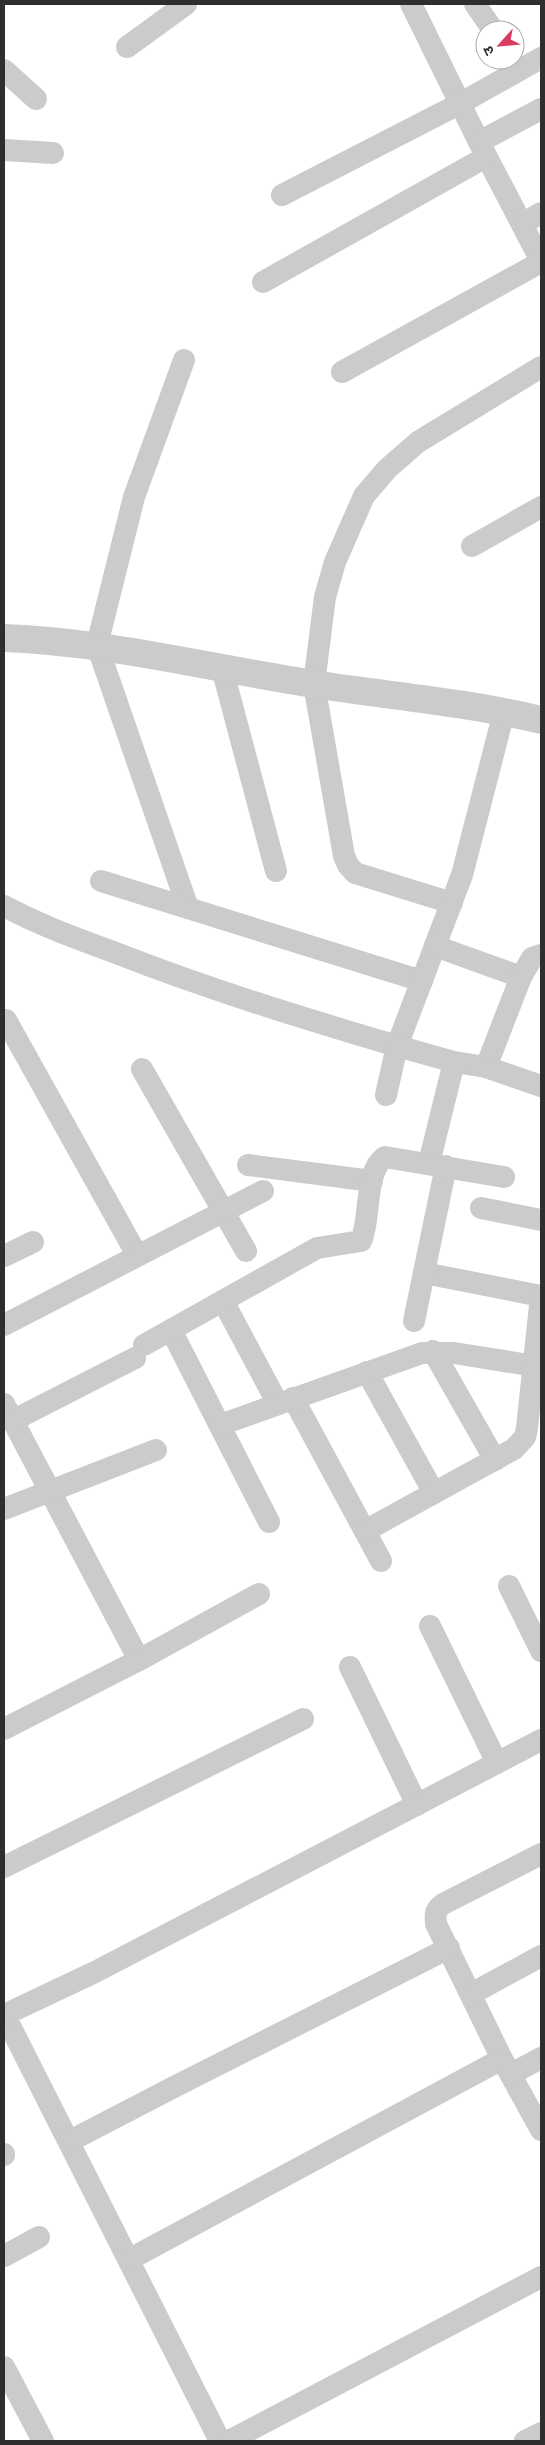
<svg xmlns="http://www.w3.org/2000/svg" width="545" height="2445" viewBox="0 0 545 2445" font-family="Montserrat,'Noto Sans Devanagari',sans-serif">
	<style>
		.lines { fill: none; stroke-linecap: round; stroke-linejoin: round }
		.minor { stroke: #cbcbcb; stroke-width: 22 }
		.tertiary { stroke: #cbcbcb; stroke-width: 28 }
	</style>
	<rect width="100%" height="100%" fill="#fff"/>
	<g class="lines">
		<g class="minor">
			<path d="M 411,4 L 479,142 L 541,261"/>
			<path d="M 475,4 L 493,30"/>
			<path d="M 127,47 L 186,4"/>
			<path d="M 4,70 L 36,99"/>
			<path d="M 479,142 L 541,109"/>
			<path d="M 4,150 L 53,153"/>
			<path d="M 282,195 L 461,103 L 541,58"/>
			<path d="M 522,224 L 541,213"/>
			<path d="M 263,282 L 486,157"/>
			<path d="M 184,360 L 134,497 L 97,645 L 188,908"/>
			<path d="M 342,372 L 541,262"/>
			<path d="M 472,546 L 541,507"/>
			<path d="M 222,668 L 276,871"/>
			<path d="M 101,881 L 422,981"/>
			<path d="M 452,903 L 355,873 L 348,865 L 344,856 L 314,684 L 325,597 L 335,562 L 364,496 L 387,469 L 418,442 L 541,367"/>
			<path d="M 4,906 C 39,925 78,939 116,953 C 208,989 302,1018 397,1046 L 462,875 L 504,712"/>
			<path d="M 435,946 L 521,977"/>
			<path d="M 6,1020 L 137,1255"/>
			<path d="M 486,1067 L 521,977 L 532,958 L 541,955"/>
			<path d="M 142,1069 L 246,1251"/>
			<path d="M 386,1095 L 397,1046 L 454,1062 L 486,1067 L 541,1086"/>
			<path d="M 429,1163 L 454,1062"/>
			<path d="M 248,1165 L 372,1181"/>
			<path d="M 481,1208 L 541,1220"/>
			<path d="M 4,1256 L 33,1242"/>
			<path d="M 424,1273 L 541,1296"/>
			<path d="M 223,1301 L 278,1404"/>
			<path d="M 414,1321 L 446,1166"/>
			<path d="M 4,1325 L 263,1191"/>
			<path d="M 171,1330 L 269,1522"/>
			<path d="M 144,1345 L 317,1248 L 361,1241 C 371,1219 364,1171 385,1157 L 504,1177"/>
			<path d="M 433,1351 L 495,1460"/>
			<path d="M 367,1372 L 434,1493"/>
			<path d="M 293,1398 L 381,1561"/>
			<path d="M 4,1404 L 139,1660"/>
			<path d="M 12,1421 L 135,1358"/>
			<path d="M 220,1425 L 422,1353 L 454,1353 L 535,1366"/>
			<path d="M 4,1509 L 156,1450"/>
			<path d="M 365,1531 L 514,1449 L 525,1437 L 527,1428 L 541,1296"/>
			<path d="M 509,1586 L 541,1651"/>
			<path d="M 430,1626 L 497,1763"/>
			<path d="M 350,1667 L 417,1805"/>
			<path d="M 4,1729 L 139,1660 L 259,1594"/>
			<path d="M 541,1854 L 443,1904 C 435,1910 435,1914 436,1924 L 502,2059 L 541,2130"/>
			<path d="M 4,1867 L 303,1719"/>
			<path d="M 471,1994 L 541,1956"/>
			<path d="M 4,2014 L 220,2441"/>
			<path d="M 4,2015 L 95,1972 L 541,1740"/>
			<path d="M 511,2074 L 541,2058"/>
			<path d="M 70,2141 L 172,2088 L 449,1948"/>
			<path d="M 4,2155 L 4,2154"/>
			<path d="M 4,2256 L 39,2237"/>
			<path d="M 130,2259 L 502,2059"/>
			<path d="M 4,2367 L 43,2441"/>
			<path d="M 229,2441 L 541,2277"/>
			<path d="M 525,2441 L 541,2433"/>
		</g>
		<path class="tertiary" d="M 4,638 C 109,642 210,668 314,684 C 389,696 467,702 541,720"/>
	</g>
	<rect width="545" height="2445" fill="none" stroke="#2e2e2e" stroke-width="10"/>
	<g transform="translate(500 45) rotate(243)"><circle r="24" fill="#ffffff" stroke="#ababab"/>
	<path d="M0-4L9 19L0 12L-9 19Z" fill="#d83d60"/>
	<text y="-8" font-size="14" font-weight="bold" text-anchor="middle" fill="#2e2e2e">उ</text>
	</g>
</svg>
